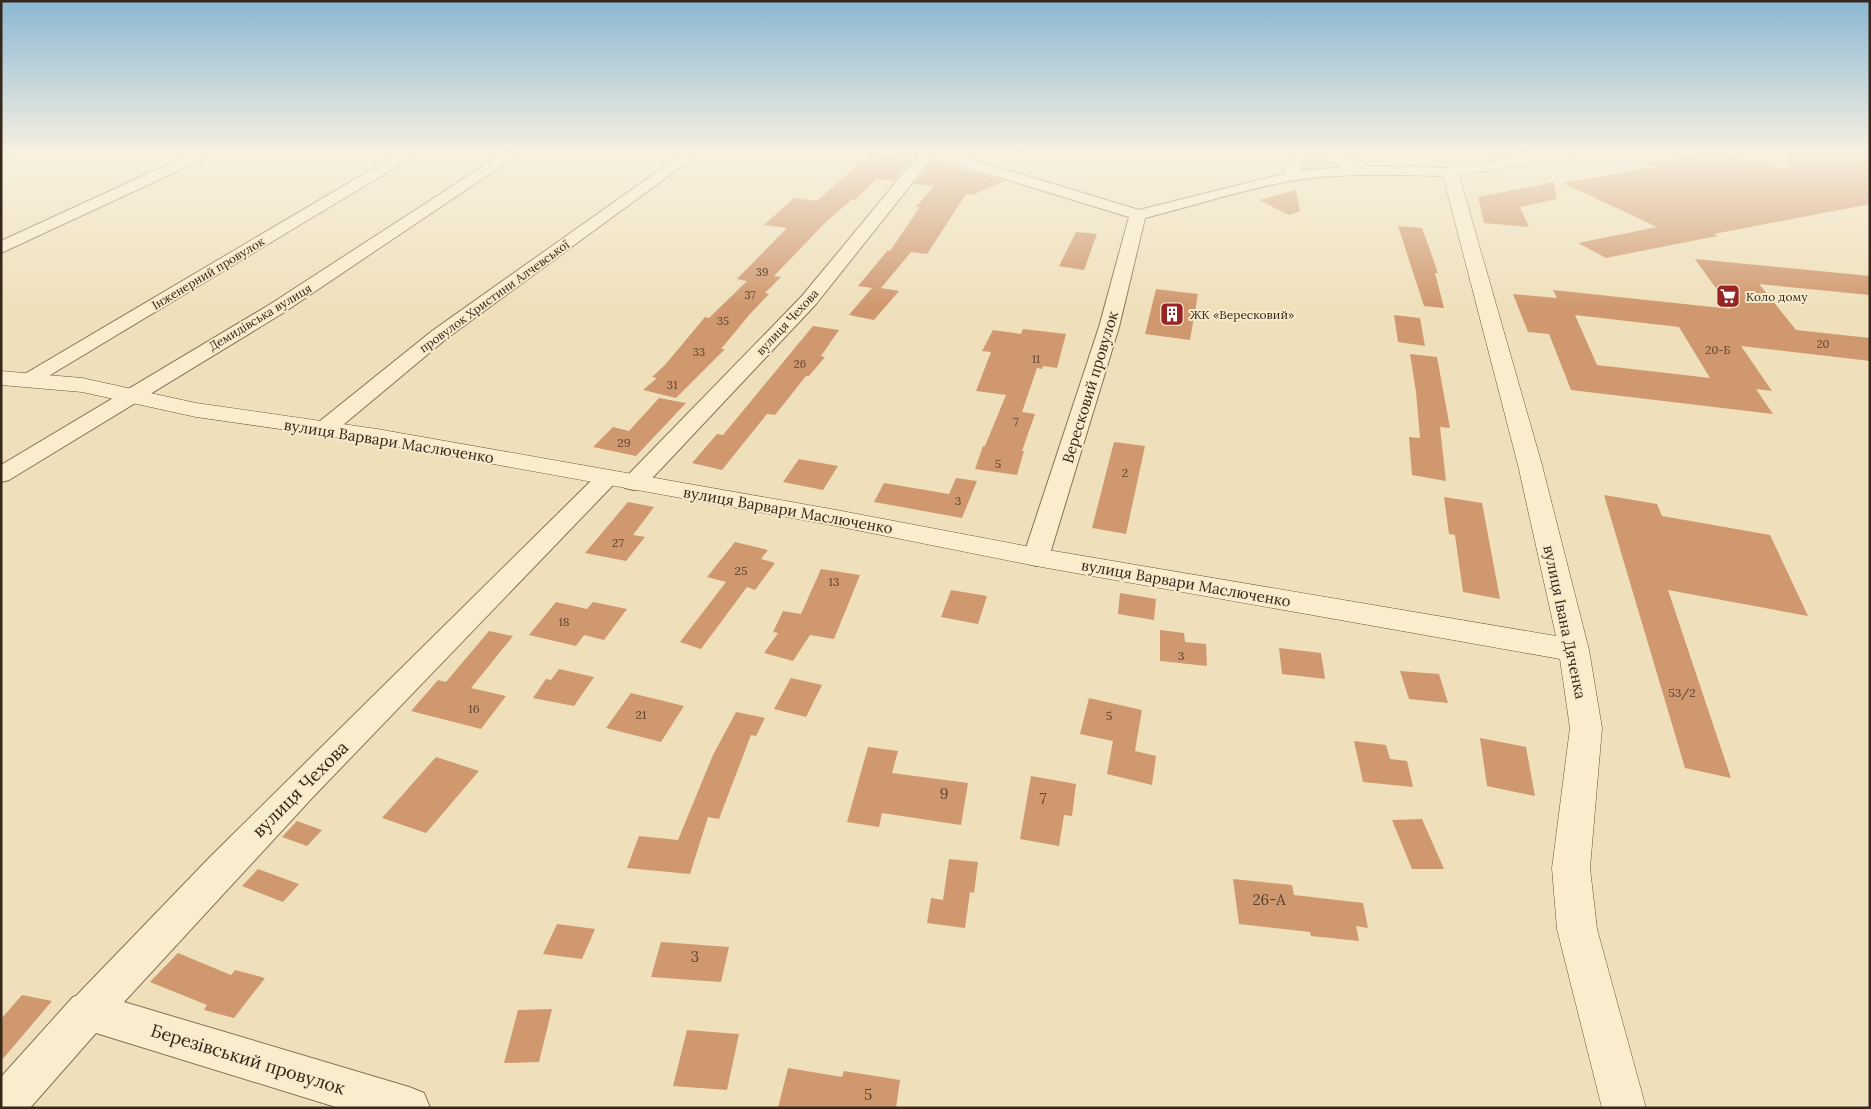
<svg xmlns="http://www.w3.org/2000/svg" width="1871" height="1109" viewBox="0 0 1871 1109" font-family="Lora,serif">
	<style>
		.green { fill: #c4cd8f }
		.building { fill: #cf986f; fill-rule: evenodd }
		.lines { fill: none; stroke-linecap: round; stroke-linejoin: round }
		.street-casing { stroke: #867055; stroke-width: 2 }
		.secondary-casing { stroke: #685138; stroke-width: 1 }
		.street { fill: #faedce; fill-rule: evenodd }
		.secondary { fill: #faedce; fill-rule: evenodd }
		.labels { text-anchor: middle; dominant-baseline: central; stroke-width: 4; stroke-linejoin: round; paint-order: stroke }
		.far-number-label { font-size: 11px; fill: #5c432f }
		.far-street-label { font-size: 12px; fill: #35271a; stroke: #f6eacb }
		.far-poi-label { font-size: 12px; fill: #35271a; stroke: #f6eacb; text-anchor: start }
		.number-label { font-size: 12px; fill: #5c432f }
		.street-label { font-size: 15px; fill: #35271a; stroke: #f6eacb }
		.near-number-label { font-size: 15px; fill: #5c432f }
		.near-street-label { font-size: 18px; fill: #35271a; stroke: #f6eacb }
	</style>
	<rect width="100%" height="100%" fill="#efe0bb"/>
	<path class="green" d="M 1304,152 L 1311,152 L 1351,168 L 1302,170 L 1298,166 Z"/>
	<g class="building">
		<path d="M 1713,152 L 1720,152 L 1746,162 L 1758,160 L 1787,171 L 1788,152 L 1870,152 L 1870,204 L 1714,234 L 1717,236 L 1606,258 L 1578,243 L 1657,227 L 1563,183 L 1655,167 L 1645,163 Z"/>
		<path d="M 874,153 L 912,160 L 894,181 L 876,179 L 855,200 L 852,199 L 824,224 L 774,276 L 781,277 L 765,293 L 769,294 L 750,314 L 721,349 L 725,349 L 676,398 L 643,390 L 657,378 L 652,377 L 665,365 L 705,317 L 709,318 L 747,281 L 737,279 L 787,228 L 764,225 L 794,198 L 817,201 L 863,160 L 866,160 Z"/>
		<path d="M 931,162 L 947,164 L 946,165 L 956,166 L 955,168 L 966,170 L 965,171 L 979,173 L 1004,181 L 973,195 L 966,194 L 927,254 L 911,252 L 881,288 L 899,291 L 874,320 L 849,315 L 872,288 L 858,286 L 888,250 L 890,251 L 920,207 L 916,207 L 934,186 L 914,184 Z"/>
		<path d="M 1554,182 L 1557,199 L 1520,207 L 1529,227 L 1484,223 L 1478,197 Z"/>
		<path d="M 1296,190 L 1300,211 L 1289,215 L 1259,200 Z"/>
		<path d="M 1398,226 L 1422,228 L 1438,273 L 1435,273 L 1444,308 L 1424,306 Z"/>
		<path d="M 1076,232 L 1097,234 L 1084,270 L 1059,266 Z"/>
		<path d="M 1695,259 L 1870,276 L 1870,295 L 1759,284 L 1796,330 L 1870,338 L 1870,361 L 1741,346 L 1772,391 L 1756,389 L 1773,414 L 1571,390 L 1549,334 L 1528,332 L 1513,294 L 1557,298 L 1553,290 L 1731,309 ZM 1575,315 L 1679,327 L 1710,378 L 1597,365 Z"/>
		<path d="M 1156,289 L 1198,294 L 1190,340 L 1145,334 Z"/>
		<path d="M 1394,315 L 1420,318 L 1425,346 L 1398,342 Z"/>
		<path d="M 813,326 L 839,330 L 821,356 L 825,357 L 809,376 L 806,376 L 775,415 L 767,414 L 722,470 L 692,463 L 717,434 L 723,435 Z"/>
		<path d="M 1023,329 L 1066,334 L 1057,368 L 1043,366 L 1042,369 L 1037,368 L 1022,412 L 1035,414 L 1022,451 L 1024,451 L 1017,475 L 975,469 L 983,446 L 985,446 L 1006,395 L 976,391 L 991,352 L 982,351 L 993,330 L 1021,334 Z"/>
		<path d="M 1410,354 L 1437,357 L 1450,428 L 1440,427 L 1446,481 L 1412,475 L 1409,437 L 1420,438 L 1416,392 Z"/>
		<path d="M 659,398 L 686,403 L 636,456 L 593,447 L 613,427 L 629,431 Z"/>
		<path d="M 1114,442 L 1145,446 L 1126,534 L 1092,528 Z"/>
		<path d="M 799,459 L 838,466 L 823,490 L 783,482 Z"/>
		<path d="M 956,478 L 977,481 L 962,518 L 874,502 L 884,483 L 949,494 Z"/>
		<path d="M 1604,495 L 1657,504 L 1662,516 L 1770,535 L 1808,616 L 1668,590 L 1731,778 L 1685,768 Z"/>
		<path d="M 1444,497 L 1482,503 L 1500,599 L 1463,592 L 1455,535 L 1449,534 Z"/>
		<path d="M 628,502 L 654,507 L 633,535 L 645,537 L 626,561 L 585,553 Z"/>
		<path d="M 735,542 L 768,550 L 761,559 L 775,563 L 755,590 L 747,587 L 701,649 L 680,642 L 726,582 L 707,577 Z"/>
		<path d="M 821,569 L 860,575 L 834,639 L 810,635 L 793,661 L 764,653 L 778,633 L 773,632 L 783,611 L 801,614 Z"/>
		<path d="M 951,590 L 987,596 L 978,624 L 941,617 Z"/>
		<path d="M 1120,593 L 1156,599 L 1154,620 L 1118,614 Z"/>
		<path d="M 556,602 L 587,609 L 593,602 L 627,609 L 604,640 L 584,635 L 576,646 L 529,635 Z"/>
		<path d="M 1160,630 L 1184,633 L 1185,642 L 1206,644 L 1207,666 L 1160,661 Z"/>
		<path d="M 489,631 L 513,636 L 471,688 L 506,696 L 481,729 L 411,711 L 438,680 L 446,682 Z"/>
		<path d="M 1279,648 L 1321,653 L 1325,679 L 1282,674 Z"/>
		<path d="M 559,669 L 594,677 L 574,706 L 533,698 L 546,679 L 551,680 Z"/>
		<path d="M 1400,671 L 1439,674 L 1448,703 L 1409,699 Z"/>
		<path d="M 791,678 L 822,685 L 806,717 L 774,709 Z"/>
		<path d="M 631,693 L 684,706 L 661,742 L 606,728 Z"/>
		<path d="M 1089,698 L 1142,710 L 1135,751 L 1156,756 L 1152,785 L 1107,774 L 1113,741 L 1080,734 Z"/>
		<path d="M 736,712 L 765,718 L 756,736 L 751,735 L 719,819 L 708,817 L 690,874 L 627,868 L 639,836 L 678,840 L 713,755 Z"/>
		<path d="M 1480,738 L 1526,747 L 1535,796 L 1487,786 Z"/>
		<path d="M 1354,741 L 1386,745 L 1390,759 L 1407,761 L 1413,787 L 1363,782 Z"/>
		<path d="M 868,747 L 898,751 L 892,773 L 968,783 L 961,825 L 882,813 L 879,827 L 847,822 Z"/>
		<path d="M 436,757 L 479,771 L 426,833 L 382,818 Z"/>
		<path d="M 1031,776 L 1076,784 L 1072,816 L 1064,815 L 1059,846 L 1020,839 Z"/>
		<path d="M 1422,819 L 1444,869 L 1412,869 L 1392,820 Z"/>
		<path d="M 297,821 L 322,830 L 307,846 L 282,837 Z"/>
		<path d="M 949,859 L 978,862 L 974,893 L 970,892 L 965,928 L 927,923 L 931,898 L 943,900 Z"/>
		<path d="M 258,869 L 299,884 L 283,902 L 242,886 Z"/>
		<path d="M 1233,879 L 1292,885 L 1294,895 L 1363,903 L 1368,928 L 1356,926 L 1359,941 L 1311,936 L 1310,932 L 1239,924 Z"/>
		<path d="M 557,924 L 595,929 L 582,959 L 543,954 Z"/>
		<path d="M 661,942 L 729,947 L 721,982 L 651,977 Z"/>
		<path d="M 178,953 L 231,975 L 235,970 L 265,978 L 234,1018 L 204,1010 L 207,1005 L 150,982 Z"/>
		<path d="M 22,995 L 52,1001 L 1,1061 L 1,1019 Z"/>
		<path d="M 552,1009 L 539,1062 L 504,1063 L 518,1010 Z"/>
		<path d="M 687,1030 L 739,1034 L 727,1090 L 673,1086 Z"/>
		<path d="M 788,1068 L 842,1077 L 844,1071 L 900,1080 L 896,1108 L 778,1108 Z"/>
	</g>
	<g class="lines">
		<g class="street-casing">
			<g id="street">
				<path d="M 1,152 L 21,152 L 19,155 L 1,161 Z"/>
				<path d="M 195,152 L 214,152 L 212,155 L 1,253 L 1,241 Z"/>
				<path d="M 401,152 L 418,152 L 416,155 L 37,383 L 30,385 L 23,383 L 19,379 L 23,375 Z"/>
				<path d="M 505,152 L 522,152 L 283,313 L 9,480 L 1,482 L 1,465 L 269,305 Z"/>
				<path d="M 685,152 L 701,152 L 446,339 L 331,435 L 323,437 L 315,435 L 312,430 L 315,425 L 432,331 Z"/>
				<path d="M 921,152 L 947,152 L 1139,210 L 1283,174 L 1294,152 L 1308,152 L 1299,171 L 1343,167 L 1314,155 L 1312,152 L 1332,152 L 1371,166 L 1450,168 L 1455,169 L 1457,172 L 1455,175 L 1450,176 C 1397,175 1343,172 1290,181 C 1241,190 1193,206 1145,218 L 1119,327 L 1049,557 L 1045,563 L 1036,566 L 1027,563 L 1023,557 L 1099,327 L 1129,217 L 933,157 L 816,304 L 643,488 L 634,490 L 625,488 L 622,483 L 625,478 L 802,296 Z"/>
				<path d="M 607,471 L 615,473 L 619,478 L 615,483 L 312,798 L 124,1002 L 409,1087 L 424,1093 L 430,1108 L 339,1108 L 96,1033 L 30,1108 L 1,1108 L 1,1077 L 73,997 L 76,996 L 211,856 L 599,473 Z"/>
			</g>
		</g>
		<g class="secondary-casing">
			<path id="secondary" d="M 1547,152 L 1583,152 L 1580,155 L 1575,157 L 1459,175 L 1542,465 L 1589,650 L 1602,728 L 1590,868 L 1597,929 L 1646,1108 L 1602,1108 L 1557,929 L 1552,868 L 1570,728 L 1560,659 L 1036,566 L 831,525 L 377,443 L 196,417 L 82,392 L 1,385 L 1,371 L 82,378 L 196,403 L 377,429 L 831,509 L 1036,548 L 1556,636 L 1518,465 L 1442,172 L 1444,169 L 1450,167 Z"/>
		</g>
		<use href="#street" class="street"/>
		<use href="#secondary" class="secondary"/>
	</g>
	<linearGradient id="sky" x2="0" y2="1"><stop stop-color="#8bb8d4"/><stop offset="0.5" stop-color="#f8f1e0"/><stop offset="1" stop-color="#f8f1e0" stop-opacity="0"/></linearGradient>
	<rect width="1871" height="307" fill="url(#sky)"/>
	<defs>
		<g id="supermarket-square" transform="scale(1.25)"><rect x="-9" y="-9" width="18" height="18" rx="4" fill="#972423" stroke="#f6eacb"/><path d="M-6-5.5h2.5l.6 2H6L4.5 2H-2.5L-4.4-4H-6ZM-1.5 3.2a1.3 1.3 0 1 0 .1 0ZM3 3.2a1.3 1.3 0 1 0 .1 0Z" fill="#fff"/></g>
		<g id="building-square" transform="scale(1.25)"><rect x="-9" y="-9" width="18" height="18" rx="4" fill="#972423" stroke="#f6eacb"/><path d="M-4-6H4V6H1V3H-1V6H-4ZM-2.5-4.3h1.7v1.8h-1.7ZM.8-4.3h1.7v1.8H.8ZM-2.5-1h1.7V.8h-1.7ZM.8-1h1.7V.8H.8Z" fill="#fff"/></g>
	</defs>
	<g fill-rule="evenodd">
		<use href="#supermarket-square" x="1728" y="296"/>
		<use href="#building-square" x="1172" y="314"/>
	</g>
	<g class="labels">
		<g class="far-number-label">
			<text x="762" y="272">39</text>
			<text x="750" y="295">37</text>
			<text x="723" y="321">35</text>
			<text x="1823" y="344">20</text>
			<text x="1718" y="350">20-Б</text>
			<text x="699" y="352">33</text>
			<text x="1036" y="359">11</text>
			<text x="800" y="364">26</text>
		</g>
		<g class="far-street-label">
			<text transform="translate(208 273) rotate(-31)">Інженерний провулок</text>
			<text transform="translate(494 296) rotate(-36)">провулок Христини Алчевської</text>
			<text transform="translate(260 317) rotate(-31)">Демидівська вулиця</text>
			<text transform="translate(787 322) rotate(-47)">вулиця Чехова</text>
		</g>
		<g class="far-poi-label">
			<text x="1746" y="296">Коло дому</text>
			<text x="1190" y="314">ЖК «Вересковий»</text>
		</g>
		<g class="number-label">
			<text x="672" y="384">31</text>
			<text x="1016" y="421">7</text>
			<text x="624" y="442">29</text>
			<text x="998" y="463">5</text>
			<text x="1125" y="472">2</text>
			<text x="958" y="500">3</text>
			<text x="618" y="542">27</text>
			<text x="741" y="570">25</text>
			<text x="834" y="581">13</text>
			<text x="564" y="621">18</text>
			<text x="1181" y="655">3</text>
			<text x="1682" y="692">53/2</text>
			<text x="474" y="708">16</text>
			<text x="641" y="714">21</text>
			<text x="1109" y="715">5</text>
		</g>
		<g class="street-label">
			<text transform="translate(1090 387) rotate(-73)">Вересковий провулок</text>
			<text transform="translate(389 441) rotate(9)">вулиця Варвари Маслюченко</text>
			<text transform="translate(788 510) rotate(10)">вулиця Варвари Маслюченко</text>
			<text transform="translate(1186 583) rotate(10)">вулиця Варвари Маслюченко</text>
			<text transform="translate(1565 622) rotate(78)">вулиця Івана Дяченка</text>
		</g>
		<g class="near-number-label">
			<text x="944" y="793">9</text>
			<text x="1043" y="798">7</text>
			<text x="1269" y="899">26-А</text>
			<text x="695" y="956">3</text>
			<text x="868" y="1094">5</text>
		</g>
		<g class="near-street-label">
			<text transform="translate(300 789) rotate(-45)">вулиця Чехова</text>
			<text transform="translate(248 1059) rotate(17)">Березівський провулок</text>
		</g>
	</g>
	<rect width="1871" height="1109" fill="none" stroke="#35271a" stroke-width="5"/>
</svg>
